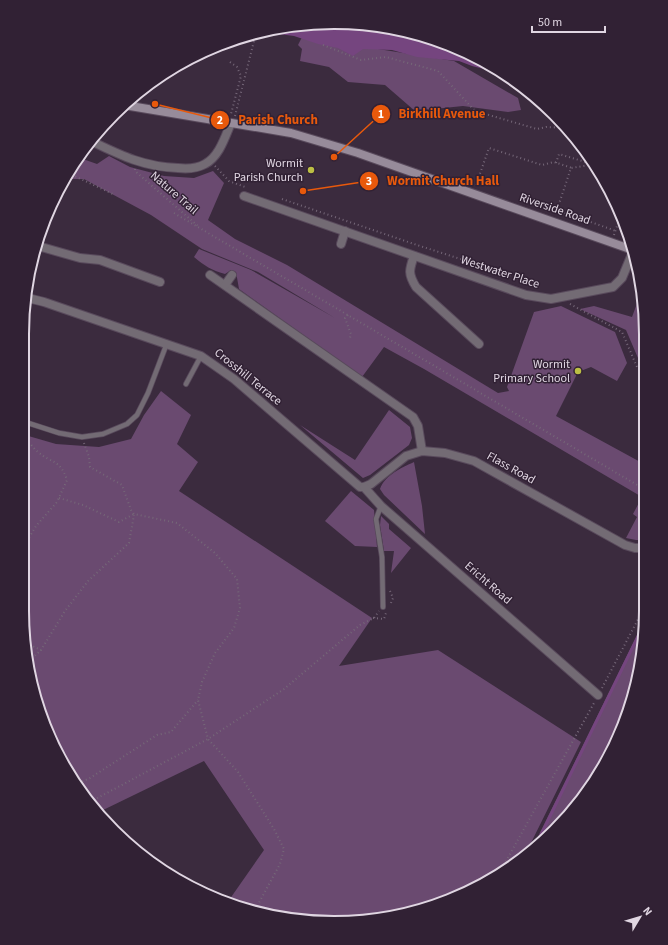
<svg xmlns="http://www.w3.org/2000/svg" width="668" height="945" viewBox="0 0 668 945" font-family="'Source Sans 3',sans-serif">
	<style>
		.green { fill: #6a4a70 }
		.water { fill: #75457f }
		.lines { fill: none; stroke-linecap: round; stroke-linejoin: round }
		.stream { stroke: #75457f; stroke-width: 3 }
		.lane-casing { stroke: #594a5c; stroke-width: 6 }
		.street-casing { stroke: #594a5c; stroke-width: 10 }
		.secondary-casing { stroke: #594a5c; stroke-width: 10 }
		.path { stroke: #756778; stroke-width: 2; stroke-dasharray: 1 3; stroke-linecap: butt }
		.lane { stroke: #736b74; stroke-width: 4.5 }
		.street { stroke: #736b74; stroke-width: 8 }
		.secondary { stroke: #978b9a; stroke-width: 8 }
		.poi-dot { fill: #bcbf44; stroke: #312134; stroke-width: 1.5 }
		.labels { text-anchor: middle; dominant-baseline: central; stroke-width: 3; stroke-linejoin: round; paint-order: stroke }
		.poi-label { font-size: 12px; fill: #e0d6e2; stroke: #312134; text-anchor: end }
		.street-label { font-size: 12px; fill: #e0d6e2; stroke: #312134 }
		.rim { fill: none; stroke: #e0d6e2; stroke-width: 2 }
		.leader { fill: none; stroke: #e8590c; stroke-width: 1.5 }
		.callout-dot { fill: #e8590c; stroke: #312134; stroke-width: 1.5 }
		.mark-label { font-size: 12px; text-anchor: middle; font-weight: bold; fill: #fff }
		.callout-label { font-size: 13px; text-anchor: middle; font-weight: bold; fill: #e8590c; stroke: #312134; stroke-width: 3; stroke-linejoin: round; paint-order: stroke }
	</style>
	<rect width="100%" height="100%" fill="#3b2b3e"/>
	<g class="green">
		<path d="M 302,37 L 454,61 L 518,98 L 521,110 L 508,112 L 463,106 L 415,111 L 385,85 L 348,82 L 329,67 L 300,61 L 302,49 L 298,45 Z"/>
		<path d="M 109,156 L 130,167 L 164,176 L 194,178 L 213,171 L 224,183 L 208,220 L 235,239 L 287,265 L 498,393 L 509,391 L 507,387 L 534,312 L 561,306 L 615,332 L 627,363 L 617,381 L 591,367 L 578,372 L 556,416 L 644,464 L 645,540 L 636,540 L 626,538 L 637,517 L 633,514 L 642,497 L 424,369 L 384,347 L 362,377 L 239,289 L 236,272 L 231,270 L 225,274 C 211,270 205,266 194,257 L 199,249 L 251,270 L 335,318 L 258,272 L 202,249 L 151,215 L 84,179 L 64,179 L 80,158 L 97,164 Z"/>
		<path d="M 642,290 L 643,293 L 644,366 L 641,365 L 626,330 L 580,309 L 594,306 L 632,317 Z"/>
		<path d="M 161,391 L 191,415 L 177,444 L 198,462 L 179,491 L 372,618 L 339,666 L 438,650 L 581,742 L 525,855 L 472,891 L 395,917 L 294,920 L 227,903 L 264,850 L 204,761 L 99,812 L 74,784 L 33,692 L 22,611 L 25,435 L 56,444 L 99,447 L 131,439 L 144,415 Z"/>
		<path d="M 389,410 L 410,427 L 412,438 L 409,445 L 370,475 L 363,478 L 300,425 L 355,460 Z"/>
		<path d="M 414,462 L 422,506 L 425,534 L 384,495 L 380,489 C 385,475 401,468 414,462 Z"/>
		<path d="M 351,491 L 374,510 L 377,547 L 355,546 L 325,521 Z"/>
		<path d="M 381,516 L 389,524 L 389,529 L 411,548 L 391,573 L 394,551 L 384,551 L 380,525 Z"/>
		<path d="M 645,619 L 645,631 L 635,692 L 614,749 L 582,801 L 540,845 L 531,851 Z"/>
	</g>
	<path class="water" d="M 354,23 L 415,33 L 472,54 L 518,83 L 509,81 L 496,72 L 472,66 L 459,61 L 417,57 L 392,50 L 363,49 L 353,56 L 338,48 L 318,44 L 294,36 L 279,34 L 268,30 L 293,25 Z"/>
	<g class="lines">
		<path class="stream" d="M 534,849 L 645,622"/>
		<g class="lane-casing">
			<g id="lane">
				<path d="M 186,384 L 201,356"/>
				<path d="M 25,422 L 59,433 L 82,437 L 103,434 L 127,424 L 137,415 L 148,393 L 167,343"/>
				<path d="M 381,506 L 376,519 L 382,557 L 383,607"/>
			</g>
		</g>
		<g class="street-casing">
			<g id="street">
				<path d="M 93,142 C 122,156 145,167 178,168 C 187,169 196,169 205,164 C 219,157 225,137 231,123"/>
				<path d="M 244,196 L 526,295 L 551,299 L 613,287 L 622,278 L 632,254"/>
				<path d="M 341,244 L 345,231"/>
				<path d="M 38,246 L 80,258 L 100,260 L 160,282"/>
				<path d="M 414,256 C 409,270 408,274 416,287 L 479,344"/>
				<path d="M 210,275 L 413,417 L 418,426 L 422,451"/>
				<path d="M 225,285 L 232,275"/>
				<path d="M 28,298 L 44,302 L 201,356 L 234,379 L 360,487 L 364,487"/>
				<path d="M 364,487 L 371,484 L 406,456 L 422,451 L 445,453 L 474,461 L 625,545 L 635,548 L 645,548"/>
				<path d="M 364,487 L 381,506 L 598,695"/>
			</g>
		</g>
		<g class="secondary-casing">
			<path id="secondary" d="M 124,105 L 291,133 L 358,153 L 630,249"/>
		</g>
		<g class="path">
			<path d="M 323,45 L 361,60 L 386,57 L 438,71 L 475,111 L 537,129 L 546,127 L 568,128"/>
			<path d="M 230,62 L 237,67 L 241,76 L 231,114"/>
			<path d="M 235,116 L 256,33"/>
			<path d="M 556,163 L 559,154 L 592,164"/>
			<path d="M 215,166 L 229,181 L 245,187"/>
			<path d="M 135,169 L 135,171 L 198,226"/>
			<path d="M 68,173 L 115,195"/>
			<path d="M 476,185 L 489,148 L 542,165 L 554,162 L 572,168"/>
			<path d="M 282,199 L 417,245 L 498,271 L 531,284 L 534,287"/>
			<path d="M 557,210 L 616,231"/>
			<path d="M 174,213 L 644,489"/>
			<path d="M 556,213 L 571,168 L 590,165 L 594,166"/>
			<path d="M 614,235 L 620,217"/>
			<path d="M 570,304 L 622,332 L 637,367 L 644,370"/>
			<path d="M 348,315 L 345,318 L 351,334 L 350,338"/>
			<path d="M 84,443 L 89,457 L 90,467 L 122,485 L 131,510 L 134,514 L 177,523 L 215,553 L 237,579 L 240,608 L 234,628 L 215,653 L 202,682 L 198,700 L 208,739 L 238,772 L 274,829 L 284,849 L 280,864 L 255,910"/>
			<path d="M 59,498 L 83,505 L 119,522 L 134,514"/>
			<path d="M 23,548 L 36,526 L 57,502 L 67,480 C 60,459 52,464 38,452 C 33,448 29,442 26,437"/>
			<path d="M 390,591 L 393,598 L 391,603"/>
			<path d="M 373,618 L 384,619 L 386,613"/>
			<path d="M 26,643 L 41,650 L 65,611 L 88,581 L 129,543 L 134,515"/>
			<path d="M 29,661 L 41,650"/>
			<path d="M 602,688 L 645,606"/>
			<path d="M 75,785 L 90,778 L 157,735 L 171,732 L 198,700"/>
			<path d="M 90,802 L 208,739 L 284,689 L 360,625 L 374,618 L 379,611"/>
			<path d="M 500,872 L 594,703"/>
		</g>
		<use href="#lane" class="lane"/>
		<use href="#street" class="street"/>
		<use href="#secondary" class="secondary"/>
	</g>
	<g class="poi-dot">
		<circle cx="311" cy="170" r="4"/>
		<circle cx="578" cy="371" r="4"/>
	</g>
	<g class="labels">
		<g class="poi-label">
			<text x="303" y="163">Wormit<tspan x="303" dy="14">Parish Church</tspan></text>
			<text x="570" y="364">Wormit<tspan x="570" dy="14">Primary School</tspan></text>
		</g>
		<g class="street-label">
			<text transform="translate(174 193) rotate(41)">Nature Trail</text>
			<text transform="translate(555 209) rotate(19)">Riverside Road</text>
			<text transform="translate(500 272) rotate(18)">Westwater Place</text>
			<text transform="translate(248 377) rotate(39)">Crosshill Terrace</text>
			<text transform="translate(511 468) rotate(29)">Flass Road</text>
			<text transform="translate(488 583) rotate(41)">Ericht Road</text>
		</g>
	</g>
	<path d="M0 0H668V945H0ZM334 29H334A305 305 0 0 1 639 334V611A305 305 0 0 1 334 916H334A305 305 0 0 1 29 611V334A305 305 0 0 1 334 29Z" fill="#312134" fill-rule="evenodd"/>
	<path class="rim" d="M334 29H334A305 305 0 0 1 639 334V611A305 305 0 0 1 334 916H334A305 305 0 0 1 29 611V334A305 305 0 0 1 334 29Z"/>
	<path class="leader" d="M334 157L381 114M155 104L220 120M303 191L369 181"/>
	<g class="callout-dot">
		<circle cx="334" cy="157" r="4"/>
		<circle cx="155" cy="104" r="4"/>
		<circle cx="303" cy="191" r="4"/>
		<circle cx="381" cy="114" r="10"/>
		<circle cx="220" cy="120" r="10"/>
		<circle cx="369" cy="181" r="10"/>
	</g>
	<g class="mark-label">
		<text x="381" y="118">1</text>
		<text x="220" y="124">2</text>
		<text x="369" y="185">3</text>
	</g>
	<g class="callout-label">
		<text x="442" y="118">Birkhill Avenue</text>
		<text x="278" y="124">Parish Church</text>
		<text x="443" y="185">Wormit Church Hall</text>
	</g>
	<g transform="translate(640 917) rotate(52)" stroke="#312134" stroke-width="3" paint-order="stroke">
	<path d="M0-3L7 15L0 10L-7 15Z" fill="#e0d6e2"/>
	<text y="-6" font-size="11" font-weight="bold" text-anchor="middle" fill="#e0d6e2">N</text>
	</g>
	<path d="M532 26v6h73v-6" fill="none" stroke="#e0d6e2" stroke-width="2"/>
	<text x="538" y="26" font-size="12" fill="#e0d6e2" stroke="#312134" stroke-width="3" paint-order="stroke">50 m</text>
</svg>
